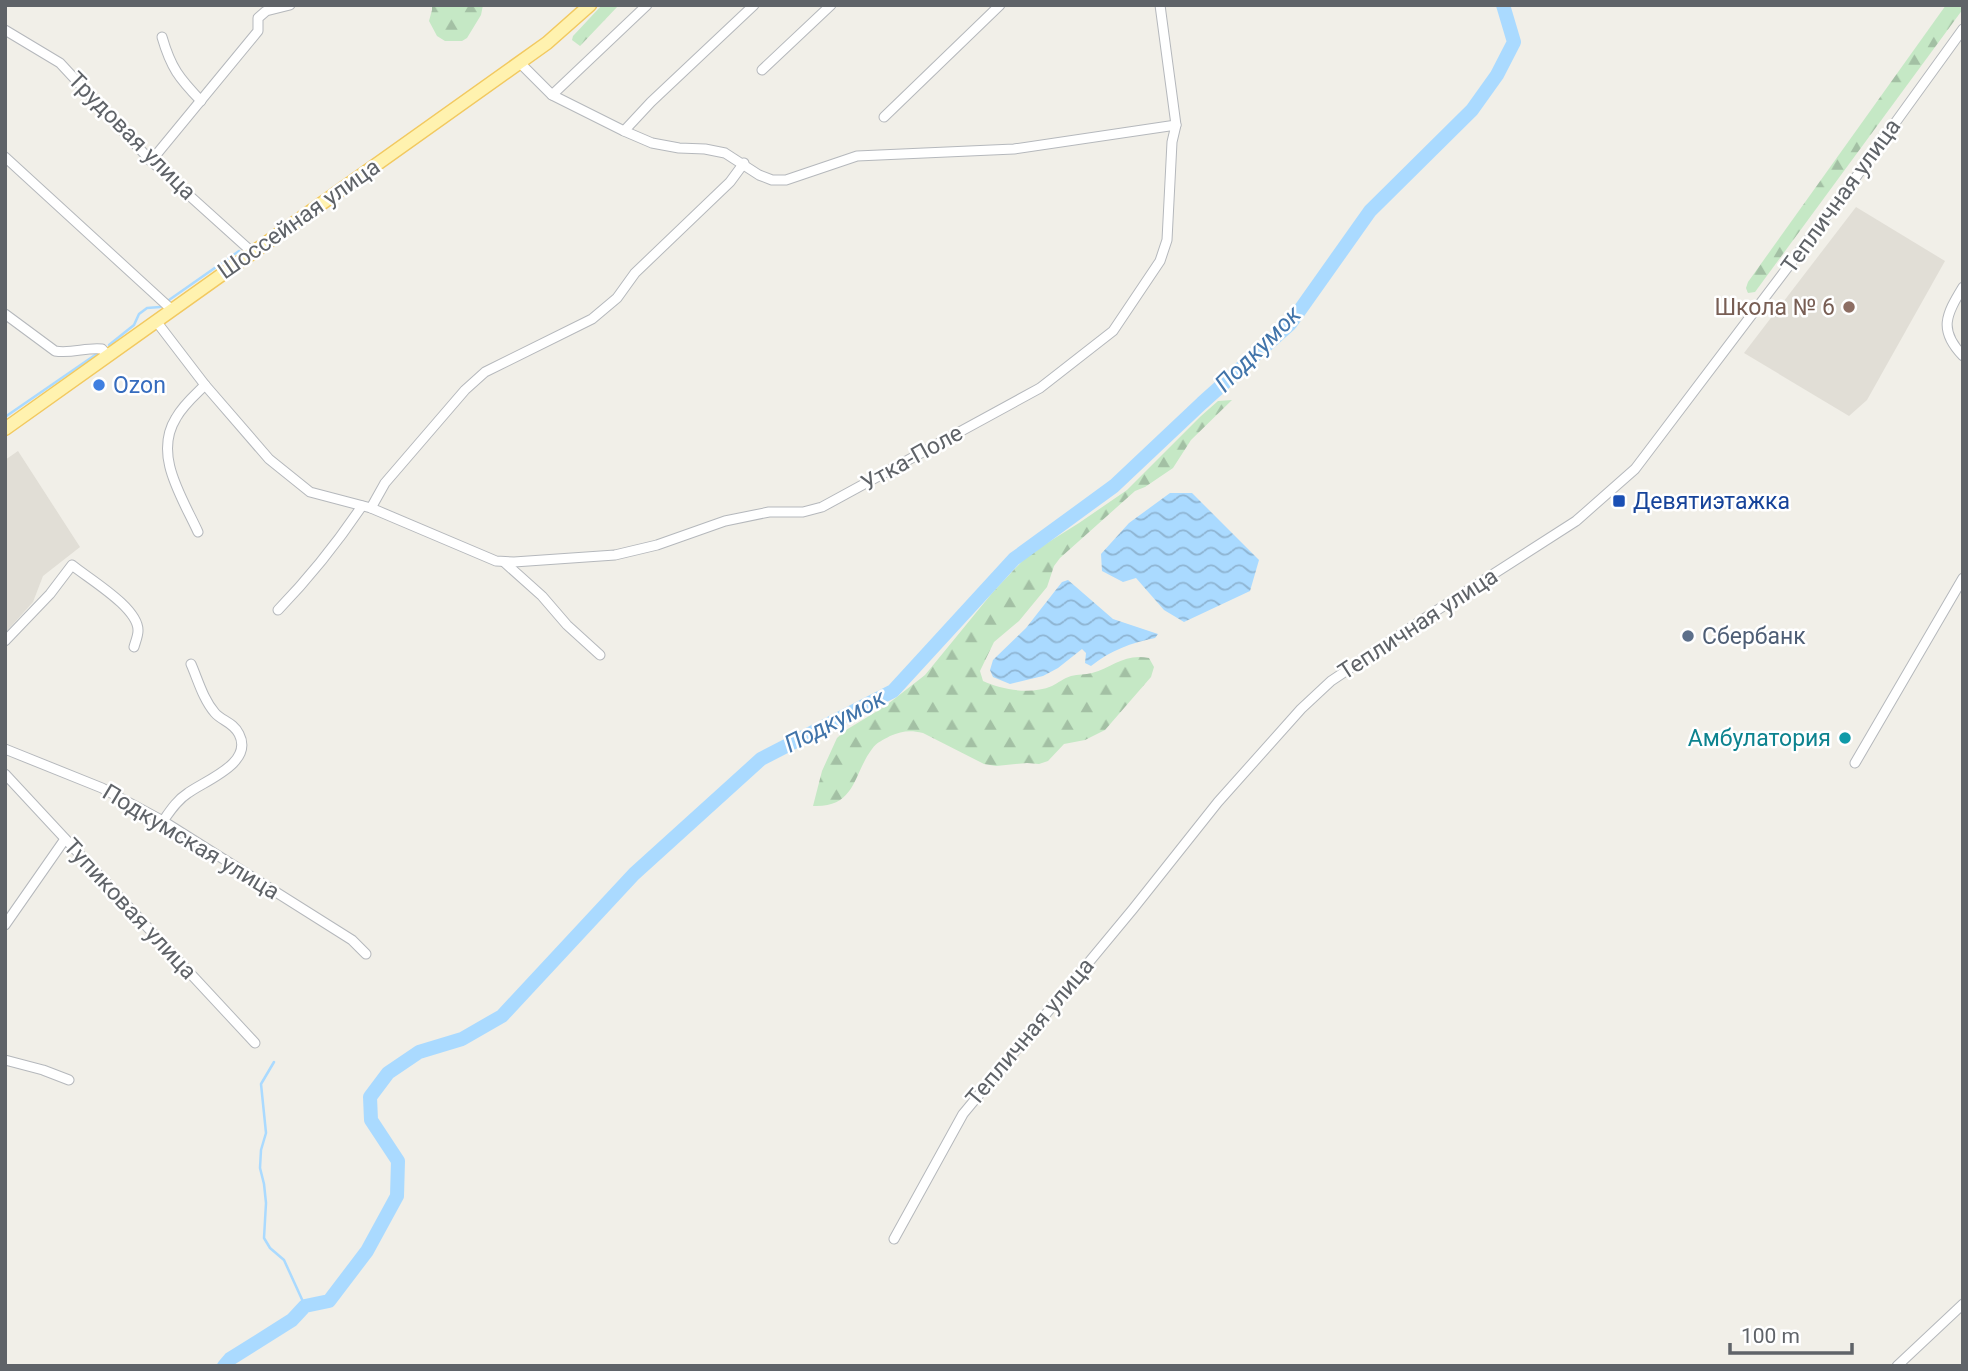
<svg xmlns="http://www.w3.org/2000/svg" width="1968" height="1371" viewBox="0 0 1968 1371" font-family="Roboto,sans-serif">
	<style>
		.education { fill: #e1ded6 }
		.forest { fill: url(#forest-firs) }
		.water { fill: url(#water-waves) }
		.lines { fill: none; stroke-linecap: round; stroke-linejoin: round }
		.stream { stroke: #aadaff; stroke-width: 2.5 }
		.river { stroke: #aadaff; stroke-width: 14 }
		.minor-casing { stroke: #b5b8bc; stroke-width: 11 }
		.major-casing { stroke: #f2c960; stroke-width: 15 }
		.minor { stroke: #fff; stroke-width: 9 }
		.major { stroke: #fff2af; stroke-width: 12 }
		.education-dot { fill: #8d6e63; stroke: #fff; stroke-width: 2.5 }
		.shop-dot { fill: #3f7fe0; stroke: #fff; stroke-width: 2.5 }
		.transit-dot { fill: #1a4fb4; stroke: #fff; stroke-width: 2.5 }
		.service-dot { fill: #5c6f8a; stroke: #fff; stroke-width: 2.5 }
		.culture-dot { fill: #0f9aa8; stroke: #fff; stroke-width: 2.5 }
		.labels { text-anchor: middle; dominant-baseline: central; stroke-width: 5; stroke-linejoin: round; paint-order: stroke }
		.street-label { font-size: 23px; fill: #5f6368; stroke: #fff }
		.education-label { font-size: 23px; fill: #785e54; stroke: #fff; text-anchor: end }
		.shop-label { font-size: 23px; fill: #366cbe; stroke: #fff; text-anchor: start }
		.transit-label { font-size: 23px; fill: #164399; stroke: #fff; text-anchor: start }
		.service-label { font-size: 23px; fill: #4e5e75; stroke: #fff; text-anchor: start }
		.culture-label { font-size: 23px; fill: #0d838f; stroke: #fff; text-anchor: end }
		.water-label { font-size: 24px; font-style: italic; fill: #4174aa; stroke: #fff }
	</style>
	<defs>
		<pattern id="forest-firs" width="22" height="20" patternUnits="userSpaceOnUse" patternTransform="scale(1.75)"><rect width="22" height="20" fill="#c5e8c5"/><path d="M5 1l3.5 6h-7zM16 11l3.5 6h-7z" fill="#a3c0a4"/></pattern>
		<pattern id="water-waves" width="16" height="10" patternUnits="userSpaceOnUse" patternTransform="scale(1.75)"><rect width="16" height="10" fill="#aadaff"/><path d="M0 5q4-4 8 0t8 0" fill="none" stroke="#8eb4d2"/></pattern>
	</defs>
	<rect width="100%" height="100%" fill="#f1efe8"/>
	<g class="education">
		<path d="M 1856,207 L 1945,261 L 1867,400 L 1849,416 L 1744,353 Z"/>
		<path d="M 18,451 L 80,547 L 43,576 L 33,602 L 5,633 L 5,460 Z"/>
	</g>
	<g class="forest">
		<path d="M 432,5 L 483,5 L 481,15 L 467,38 L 462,41 L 445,41 L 437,36 L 429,21 L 432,10 Z"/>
		<path d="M 602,5 L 619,5 L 580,46 L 572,40 L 573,36 Z"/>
		<path d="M 1946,5 L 1963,5 L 1963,9 L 1755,292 L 1748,293 L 1746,288 L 1748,282 Z"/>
		<path d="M 1232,400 L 1191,440 L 1173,468 L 1145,487 L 1135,491 L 1060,558 L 1054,566 L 1047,587 L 1019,621 L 994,642 L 980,671 L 983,681 C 1003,690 1031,695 1052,686 C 1058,683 1064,678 1071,676 C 1078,674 1085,675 1092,673 C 1113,667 1125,653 1149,658 L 1154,667 L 1151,677 L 1105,730 L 1085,740 L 1064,744 L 1048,761 L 1039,764 L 1027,763 L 996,766 L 984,764 L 923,733 C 910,730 902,731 890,736 C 883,740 877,742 872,749 C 853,774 856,808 813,806 L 822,771 L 837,738 L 846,730 L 884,707 L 925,675 L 993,592 L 1028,555 L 1079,523 L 1127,490 L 1201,416 L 1218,401 Z"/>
	</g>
	<g class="water">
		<path d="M 1170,493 L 1192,493 L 1259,560 L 1250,591 L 1184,622 L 1164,610 L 1136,578 L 1123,582 L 1102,571 L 1101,554 L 1129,523 Z"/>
		<path d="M 1068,580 L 1113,619 L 1158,634 L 1155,638 C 1131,643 1111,650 1091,666 L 1085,663 L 1086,653 L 1082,649 L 1058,668 L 1043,676 L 1010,684 L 993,677 L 990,670 L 993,660 L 1026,628 L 1062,582 Z"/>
	</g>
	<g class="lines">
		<g class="stream">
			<path d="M 169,300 L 239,251"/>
			<path d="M 109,345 L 134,325 L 139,314 L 147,308 L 160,307"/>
			<path d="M 5,417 L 98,353"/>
			<path d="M 274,1062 L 261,1084 L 266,1133 L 261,1150 L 260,1168 L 264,1184 L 266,1203 L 264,1238 L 270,1248 L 284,1260 L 305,1306"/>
		</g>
		<path class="river" d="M 224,1366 L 230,1359 L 292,1320 L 305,1306 L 329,1301 L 367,1251 L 397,1196 L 398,1161 L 371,1120 L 370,1097 L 388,1073 L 419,1052 L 462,1039 L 502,1016 L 634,874 L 761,759 L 893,691 L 1014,559 L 1114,486 L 1202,403 L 1290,324 L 1370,211 L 1472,110 L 1497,75 L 1514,42 L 1503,5"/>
		<g class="minor-casing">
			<g id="minor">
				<path d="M 5,30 L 60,63 L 151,161 L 252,252"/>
				<path d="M 162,37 C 171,68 179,78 201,101"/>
				<path d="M 520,63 L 552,95 L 624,131 L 652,143 L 679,148 L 705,149 L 725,153 L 759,175 L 772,180 L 786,180 L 857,156 L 1014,149 L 1176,125"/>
				<path d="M 762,70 L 831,5"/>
				<path d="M 552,95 L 647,5"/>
				<path d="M 884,117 L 1000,5"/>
				<path d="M 624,131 L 651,102 L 754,5"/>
				<path d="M 5,157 L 171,309"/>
				<path d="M 151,161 L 258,31 L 258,18 L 266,11 L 290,5"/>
				<path d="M 1963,287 C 1946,315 1938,330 1963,356"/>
				<path d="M 5,314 L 55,351 C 71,354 87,347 102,349 L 108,356"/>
				<path d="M 156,321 L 205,385 L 269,459 L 310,492 L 371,508 L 496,561 L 514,562 L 615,555 L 657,545 L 725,521 L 769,512 L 803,512 L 822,507 L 1040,388 L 1113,331 L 1160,261 L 1167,240 L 1172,142 L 1176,125 L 1160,5"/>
				<path d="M 371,508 L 385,483 L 465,390 L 485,372 L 592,319 L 617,298 L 635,273 L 730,182 L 744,163"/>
				<path d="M 198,532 C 182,497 153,455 176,418 C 183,405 195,395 205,385"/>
				<path d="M 504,562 L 542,596 L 567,625 L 600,655"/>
				<path d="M 278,610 C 310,577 337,543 362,506"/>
				<path d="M 5,641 L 50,594 L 72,565 C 89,579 139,608 138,631 C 138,636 135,643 134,647"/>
				<path d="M 5,749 L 102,788 L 163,821 L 352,940 L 366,954"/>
				<path d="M 1855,763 L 1963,578"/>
				<path d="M 5,774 L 255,1043"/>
				<path d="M 163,821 C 170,811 177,800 188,793 C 206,780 254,763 239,734 C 233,722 222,721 215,713 C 203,699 198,680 191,664"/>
				<path d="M 5,925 L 65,839"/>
				<path d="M 5,1060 L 43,1070 L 69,1080"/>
				<path d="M 894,1239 L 963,1114 L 1133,909 L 1218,802 L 1301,709 L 1331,681 L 1428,616 L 1576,521 L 1635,469 L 1856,177 L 1963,29"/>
				<path d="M 1897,1366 L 1963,1304"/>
			</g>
		</g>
		<g class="major-casing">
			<path id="major" d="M 5,429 L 547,43 L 590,5"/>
		</g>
		<use href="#minor" class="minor"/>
		<use href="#major" class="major"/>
	</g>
	<circle class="education-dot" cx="1849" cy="307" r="7"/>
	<circle class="shop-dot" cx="99" cy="385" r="7"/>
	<rect class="transit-dot" x="1612" y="494" width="14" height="14" rx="3.5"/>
	<circle class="service-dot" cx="1688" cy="636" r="7"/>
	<circle class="culture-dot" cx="1845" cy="738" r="7"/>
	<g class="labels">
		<g class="street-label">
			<text transform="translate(132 136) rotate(45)">Трудовая улица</text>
			<text transform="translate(1841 196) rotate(-54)">Тепличная улица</text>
			<text transform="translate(299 219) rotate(-35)">Шоссейная улица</text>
			<text transform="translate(912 458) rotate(-29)">Утка-Поле</text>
			<text transform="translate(1418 624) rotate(-33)">Тепличная улица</text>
			<text transform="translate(191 842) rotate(31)">Подкумская улица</text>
			<text transform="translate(130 909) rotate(47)">Тупиковая улица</text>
			<text transform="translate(1030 1032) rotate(-50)">Тепличная улица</text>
		</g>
		<g class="education-label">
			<text x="1835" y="307">Школа № 6</text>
		</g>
		<g class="shop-label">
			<text x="113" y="385">Ozon</text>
		</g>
		<g class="transit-label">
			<text x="1633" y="501">Девятиэтажка</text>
		</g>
		<g class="service-label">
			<text x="1702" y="636">Сбербанк</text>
		</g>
		<g class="culture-label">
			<text x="1831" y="738">Амбулатория</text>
		</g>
		<g class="water-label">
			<text transform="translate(1258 349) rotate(-45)">Подкумок</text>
			<text transform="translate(835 721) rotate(-27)">Подкумок</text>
		</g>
	</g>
	<rect width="1968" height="1371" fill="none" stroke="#5f6368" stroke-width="14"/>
	<path d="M1730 1343v10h122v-10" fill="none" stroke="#5f6368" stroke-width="3.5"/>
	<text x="1741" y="1343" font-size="21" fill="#5f6368" stroke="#ffffff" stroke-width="5" paint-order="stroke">100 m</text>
</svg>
